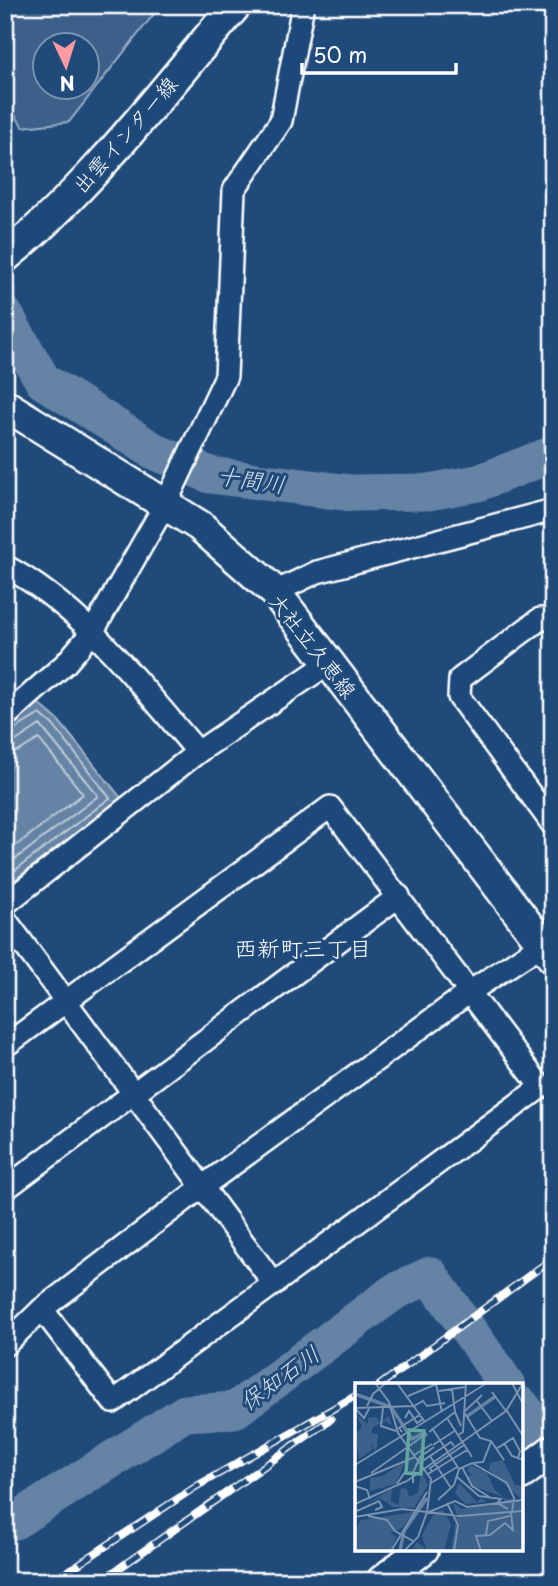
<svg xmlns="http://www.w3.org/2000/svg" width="558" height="1586" viewBox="0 0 558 1586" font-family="'Playpen Sans','Klee One',sans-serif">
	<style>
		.green { fill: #3c618b; stroke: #9eb0c5; stroke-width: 2; fill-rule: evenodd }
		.water { fill: #6583a4; stroke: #a3b5c8; stroke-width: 2 }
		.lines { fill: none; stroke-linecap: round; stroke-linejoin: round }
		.shore { stroke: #c1cddb; stroke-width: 2 }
		.river { stroke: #6583a4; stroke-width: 37 }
		.street-casing { stroke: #fff; stroke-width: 26 }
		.secondary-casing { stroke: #fff; stroke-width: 35 }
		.street { stroke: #1f4a7a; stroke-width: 21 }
		.secondary { stroke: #1f4a7a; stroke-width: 30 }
		.rail-casing { stroke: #fff; stroke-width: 8 }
		.rail { stroke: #1f4a7a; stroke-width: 5; stroke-dasharray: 16; stroke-linecap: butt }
		.labels { text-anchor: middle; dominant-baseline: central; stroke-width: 6; stroke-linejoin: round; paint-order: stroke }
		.street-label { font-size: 21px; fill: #fff; stroke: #1f4a7a }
		.water-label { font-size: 23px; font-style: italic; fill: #d8e0e8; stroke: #1f4a7a }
		.neighbourhood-label { font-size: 23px; fill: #fff; stroke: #1f4a7a }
		.inset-river { fill: none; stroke: #6583a4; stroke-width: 3.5 }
		.inset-road { fill: none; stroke: #7992af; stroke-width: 2 }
		.view { fill: #63a6a1; fill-opacity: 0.15; stroke: #63a6a1; stroke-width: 3.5 }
		.inset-edge { fill: none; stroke: #fff; stroke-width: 3.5 }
	</style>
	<rect width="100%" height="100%" fill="#1f4a7a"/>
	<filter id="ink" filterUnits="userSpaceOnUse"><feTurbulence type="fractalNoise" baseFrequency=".0143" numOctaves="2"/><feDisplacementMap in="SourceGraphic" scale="14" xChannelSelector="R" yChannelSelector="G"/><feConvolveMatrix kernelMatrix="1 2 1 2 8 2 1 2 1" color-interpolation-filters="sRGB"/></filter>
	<g filter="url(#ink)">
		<path class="green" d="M 5,5 L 161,5 L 69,122 L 23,127 L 5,100 ZM 46,46 L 88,46 L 88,88 L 46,88 Z"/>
		<path class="water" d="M 38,703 L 58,720 L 122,799 L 5,887 L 5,730 Z"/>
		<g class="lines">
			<g class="shore">
				<path d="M 5,735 L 40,714 L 53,725 L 110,798 L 5,878"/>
				<path d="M 5,743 L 16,741 L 40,725 L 98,796 L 5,867"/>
				<path d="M 5,754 L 19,751 L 39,739 L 83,794 L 5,854"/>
			</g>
			<g class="river">
				<path d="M 5,315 L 43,381 L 154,451 L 210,475 L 351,493 L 428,492 L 478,483 L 553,454"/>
				<path d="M 521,1405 L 546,1439"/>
				<path d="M 5,1523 L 15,1521 L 185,1413 L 235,1410 L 394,1292 L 430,1275 L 507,1385"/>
			</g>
			<g class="street-casing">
				<g id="street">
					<path d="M 551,5 L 553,6"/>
					<path d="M 5,566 C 85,609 139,684 198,752"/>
					<path d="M 275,592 L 317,572 L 553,510"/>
					<path d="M 553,619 L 540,619 L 460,679 L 459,697 L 553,825"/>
					<path d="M 5,717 L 66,663 L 93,631 L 166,503 L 226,376 L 234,190 L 281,121 L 303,5"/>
					<path d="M 5,904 L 198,752 L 329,663"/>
					<path d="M 5,919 L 274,1284"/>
					<path d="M 5,1046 L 330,807 L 541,1087 L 113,1402 L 42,1309"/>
					<path d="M 5,1189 L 399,896"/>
					<path d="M 5,1345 L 42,1309 L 202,1187 L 471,991 L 553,937"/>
				</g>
			</g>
			<g class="secondary-casing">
				<g id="secondary">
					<path d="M 5,257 C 93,185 163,90 236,5"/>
					<path d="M 5,405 L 200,526 L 275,592 L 553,958"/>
					<path d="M 521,1474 L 553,1450"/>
					<path d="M 382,1581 L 423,1549"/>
				</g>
			</g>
			<use href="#street" class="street"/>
			<use href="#secondary" class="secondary"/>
			<g class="rail-casing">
				<g id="rail">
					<path d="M 380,1385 L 553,1258"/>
					<path d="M 53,1581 L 197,1486 L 357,1395"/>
					<path d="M 101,1581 L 331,1419"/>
				</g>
			</g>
			<use href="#rail" class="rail"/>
		</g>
	</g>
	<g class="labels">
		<g class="street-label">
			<text transform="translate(124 134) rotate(-49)">出雲インター線</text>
			<text transform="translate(314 645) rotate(52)">大社立久恵線</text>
		</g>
		<g class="water-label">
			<text transform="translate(251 479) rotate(8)">十間川</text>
			<text transform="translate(279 1377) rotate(-36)">保知石川</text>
		</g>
		<g class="neighbourhood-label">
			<text x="303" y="947">西新町三丁目</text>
		</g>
	</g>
	<g transform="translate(355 1383)">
		<rect width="168" height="168" fill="#1f4a7a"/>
		<path d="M 0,31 L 13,41 L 13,35 L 21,34 L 25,40 L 34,33 L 37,43 L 31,38 L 18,44 L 16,50 L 23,51 L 22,64 L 20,68 L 16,60 L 17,67 L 4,76 L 0,53 L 7,43 ZM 148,77 L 160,102 L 168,103 L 168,168 L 96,168 L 102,132 L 98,120 L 107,126 L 150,119 L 148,114 L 117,103 L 112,93 L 117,92 L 112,87 L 116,82 L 132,90 L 140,107 L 151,116 L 166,116 L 134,87 L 135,80 ZM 50,79 L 41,101 L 15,108 L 15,95 L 27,93 ZM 66,88 L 73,102 L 59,125 L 38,124 L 25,115 L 10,121 L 37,106 L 36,118 L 43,122 L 46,105 L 52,106 L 54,114 L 63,110 ZM 104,100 L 122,119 L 126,115 L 132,119 L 111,121 L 100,110 ZM 88,127 L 96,142 L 89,168 L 62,168 L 58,165 L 62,159 L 71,167 L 67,152 L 80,129 ZM 59,129 L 47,145 L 35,150 L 41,154 L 36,168 L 0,168 L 0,146 L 6,137 Z" fill="#3c618b"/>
		<path class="inset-river" d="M 0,11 L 36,24 L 53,50M 111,34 L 141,13M 54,51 L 57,56 L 69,50 L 72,53M 45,168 L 49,148 L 72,115"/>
		<path class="inset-road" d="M 20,0 L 34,19 L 43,50 L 76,96 L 72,129 L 63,154 L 49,168M 42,0 L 70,39M 157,0 L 168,21M 81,1 L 87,29M 97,6 L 100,29M 84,8 L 110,4M 137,9 L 151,28M 53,13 L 84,0M 122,18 L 137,38M 12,23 L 18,11 L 31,0M 0,25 L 59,23 L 68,18 L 72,23 L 90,20M 0,25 L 9,35 L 15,24M 28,25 L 26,43 L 41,48M 110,28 L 127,12M 152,28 L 168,53M 109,29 L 125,55 L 136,58 L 149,77M 50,35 L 54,28 L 62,40 L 68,36M 92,35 L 117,74M 77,45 L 104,86M 47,49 L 44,45 L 66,31M 74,49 L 100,29 L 106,43M 103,52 L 108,49 L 111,0M 149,60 L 157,73 L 168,77M 78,62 L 101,47M 141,66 L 158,55 L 165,68 L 163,75M 59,72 L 77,61M 75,73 L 96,105M 65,74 L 69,77 L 96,59 L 99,63M 118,80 L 128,79 L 136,59M 0,82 L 132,0M 107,84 L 117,103 L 136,115M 77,89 L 75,85 L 109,62M 16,90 L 71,51M 73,91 L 112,67M 57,92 L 65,74 L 79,64M 102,94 L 124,113 L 146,116 L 142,120 L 153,126M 0,99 L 60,74M 76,100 L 102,84M 42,101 L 50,89 L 58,92 L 58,100M 0,103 L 12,107 L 15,116M 83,117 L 99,102 L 104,86 L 117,80 L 152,100 L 159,115 L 157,128M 92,120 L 103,142 L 99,168M 0,121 L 52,98 L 151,28 L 168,0M 2,128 L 24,118 L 27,124 L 20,127M 74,129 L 100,118 L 112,124 L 168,117M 13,133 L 32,137 L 40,148 L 58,158M 0,134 L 47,126 L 105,133 L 168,128M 131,152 L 133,138 L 155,133M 36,168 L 72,109M 126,168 L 121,153 L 135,152 L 150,140 L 158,147 L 156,130"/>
		<path class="view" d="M 54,47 L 69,48 L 66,91 L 51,90 Z"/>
		<rect width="168" height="168" class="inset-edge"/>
	</g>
	<rect width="558" height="1586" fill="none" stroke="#1f4a7a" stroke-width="28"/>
	<rect x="14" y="14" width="530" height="1558" fill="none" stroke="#fff" stroke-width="2.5" filter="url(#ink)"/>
	<g transform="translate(66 66) rotate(176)"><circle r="33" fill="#1f4a7a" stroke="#7992af" stroke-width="2"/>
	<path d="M0-5L12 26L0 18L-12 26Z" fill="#ff9aa2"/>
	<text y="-10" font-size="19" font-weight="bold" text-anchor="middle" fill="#ffffff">N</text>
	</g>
	<path d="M302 63v10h154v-10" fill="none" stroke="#ffffff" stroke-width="3.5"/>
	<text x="313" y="63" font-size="21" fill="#ffffff" stroke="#1f4a7a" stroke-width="5" paint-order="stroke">50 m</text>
</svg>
